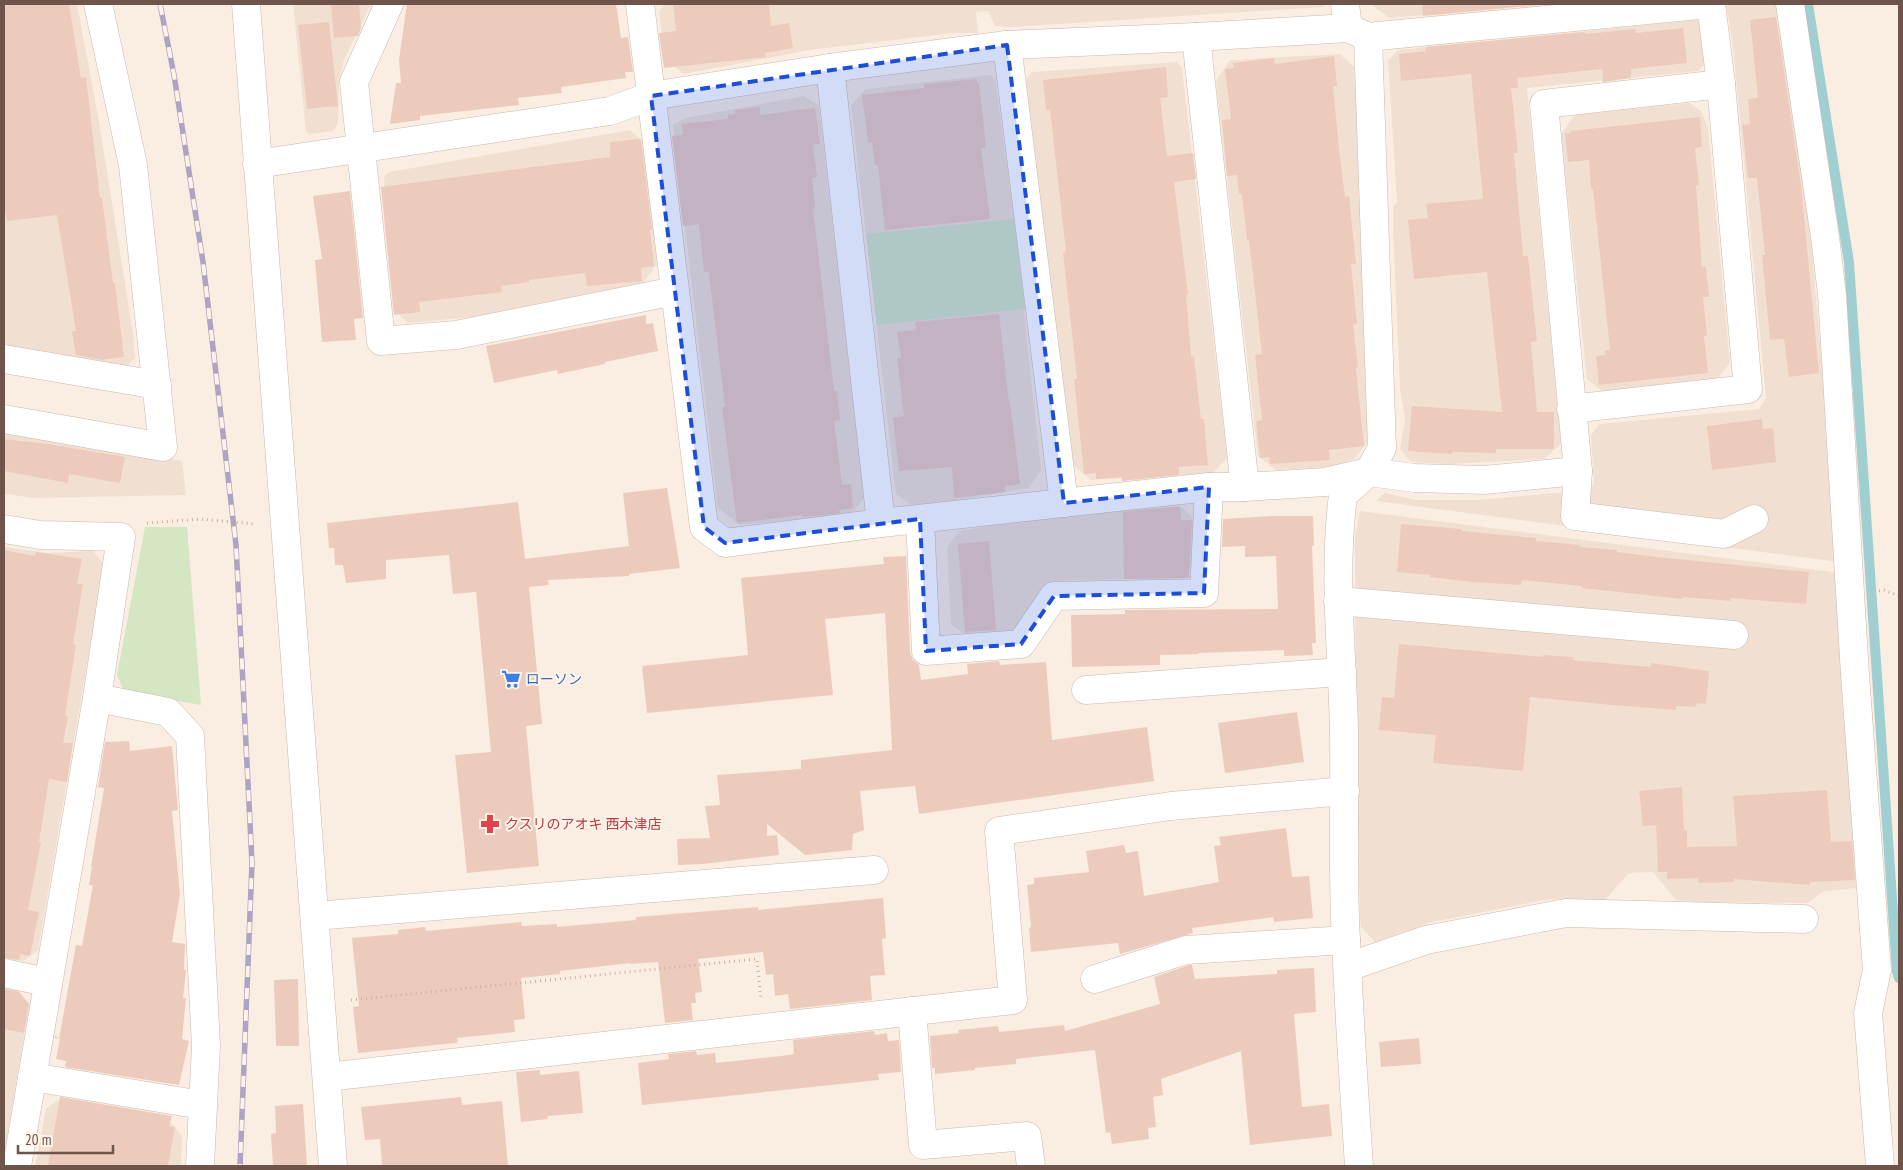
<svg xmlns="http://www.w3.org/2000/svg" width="1903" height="1170" viewBox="0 0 1903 1170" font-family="'PT Sans Narrow','Noto Sans JP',sans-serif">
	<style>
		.residential { fill: #f1e0d1 }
		.green { fill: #d4e6c2 }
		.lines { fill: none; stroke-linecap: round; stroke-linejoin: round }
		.stream { stroke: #a0cfd2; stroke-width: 10 }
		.building { fill: #edcbbc }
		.minor-casing { stroke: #ccb8ad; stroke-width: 29 }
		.tertiary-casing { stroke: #ccb8ad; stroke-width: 29 }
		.path { stroke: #d1aea0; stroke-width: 3; stroke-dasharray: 1 4; stroke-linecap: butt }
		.minor { stroke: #fff; stroke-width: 28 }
		.tertiary { stroke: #fff; stroke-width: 28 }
		.rail-casing { stroke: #b0a2c2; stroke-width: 5.5 }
		.rail { stroke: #fdf3e8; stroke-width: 4; stroke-dasharray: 11; stroke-linecap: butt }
		.marked { fill: #1d4ed8; fill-opacity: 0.2; stroke: #1d4ed8; stroke-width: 4; stroke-dasharray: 10 6; stroke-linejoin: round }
		.labels { text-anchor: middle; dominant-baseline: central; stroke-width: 4; stroke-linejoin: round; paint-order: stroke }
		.shop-label { font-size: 14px; fill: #366cbe; stroke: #fdf3e8; text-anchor: start }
		.health-label { font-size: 14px; fill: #be3a42; stroke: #fdf3e8; text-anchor: start }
	</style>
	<rect width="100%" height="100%" fill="#faeee2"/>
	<g class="residential">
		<path d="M 4,4 L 77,4 L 98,116 L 133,333 L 135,358 L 123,370 L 4,347 Z"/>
		<path d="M 293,4 L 371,4 L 344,60 L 339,80 L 338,124 L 333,131 L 309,134 L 306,132 Z"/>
		<path d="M 664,4 L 1326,4 L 1323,7 L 1011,27 L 995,26 L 988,11 L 976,12 L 978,33 L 953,33 L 810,50 L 684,74 L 666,61 L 659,13 Z"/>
		<path d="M 1370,4 L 1536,4 L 1390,18 Z"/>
		<path d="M 1726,4 L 1780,4 L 1807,193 L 1839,562 L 1376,501 L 1385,493 L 1416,500 L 1477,500 L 1588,490 L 1594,484 L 1591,435 L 1600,424 L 1759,409 L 1766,398 L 1733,46 Z"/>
		<path d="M 1697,20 L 1708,30 L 1711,58 L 1698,71 L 1527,88 L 1561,444 L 1544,459 L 1449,464 L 1411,462 L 1400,449 L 1405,419 L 1400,388 L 1393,229 L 1393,207 L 1397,202 L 1388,61 L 1398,50 Z"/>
		<path d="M 1340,54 L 1354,67 L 1372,425 L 1366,444 L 1354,459 L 1333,467 L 1276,470 L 1258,456 L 1216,81 L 1230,60 Z"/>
		<path d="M 1177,62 L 1182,68 L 1227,458 L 1213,473 L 1091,480 L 1072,464 L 1026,80 L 1032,72 Z"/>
		<path d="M 990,75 L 995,79 L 1014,219 L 1041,471 L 1028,488 L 914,507 L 896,494 L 851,105 L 866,89 Z"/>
		<path d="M 804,96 L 819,106 L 864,498 L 852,514 L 740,525 L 718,508 L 673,125 L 685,118 Z"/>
		<path d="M 1689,103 L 1701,111 L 1708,128 L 1730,363 L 1717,379 L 1602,391 L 1587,379 L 1561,134 L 1575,115 Z"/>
		<path d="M 630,130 L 644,142 L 657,264 L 643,283 L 472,317 L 408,323 L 393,309 L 384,177 L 389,172 Z"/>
		<path d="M 4,429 L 161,456 L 182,461 L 186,495 L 35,498 L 4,494 Z"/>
		<path d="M 1182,507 L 1197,522 L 1195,563 L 1183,577 L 1051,581 L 1023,623 L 1012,631 L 967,636 L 951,624 L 947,547 L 959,531 L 1078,511 Z"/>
		<path d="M 1360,511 L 1840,573 L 1856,888 L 1824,891 L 1807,903 L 1697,902 L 1676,900 L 1653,872 L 1629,873 L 1605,900 L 1550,899 L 1432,922 L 1375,942 L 1361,927 L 1360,915 L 1356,760 L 1355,537 Z"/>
		<path d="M 4,547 L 48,553 L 93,551 L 104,565 L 38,950 L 23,961 L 4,958 Z"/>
		<path d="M 4,985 L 17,988 L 29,1006 L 4,1155 Z"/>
		<path d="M 58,1100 L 168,1119 L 182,1136 L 181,1166 L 35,1166 L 46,1109 Z"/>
	</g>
	<g class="green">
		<path d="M 1014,219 L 1025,309 L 877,325 L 866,234 Z"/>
		<path d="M 145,527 L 187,527 L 201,705 L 124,691 L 117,675 Z"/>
	</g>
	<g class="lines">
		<path class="stream" d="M 1808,4 L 1849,262 L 1897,972 L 1899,978"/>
	</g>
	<g class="building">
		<path d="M 4,4 L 69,4 L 81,78 L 86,77 L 100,198 L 102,198 L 113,283 L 115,283 L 124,357 L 102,360 L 76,355 L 72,331 L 76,331 L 57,215 L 7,221 L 4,206 Z"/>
		<path d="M 331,4 L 359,4 L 361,28 L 358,36 L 334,38 Z"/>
		<path d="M 407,4 L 616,4 L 621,38 L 628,37 L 633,72 L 625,72 L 626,78 L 561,87 L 562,93 L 518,98 L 519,105 L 420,116 L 420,120 L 390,124 L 396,83 L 401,83 L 399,60 Z"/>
		<path d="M 673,4 L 769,4 L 771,26 L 789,23 L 793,48 L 765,53 L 766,57 L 664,68 L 659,33 L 676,31 Z"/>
		<path d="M 1422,4 L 1550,4 L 1423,16 Z"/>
		<path d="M 1776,17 L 1801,185 L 1819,373 L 1789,377 L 1784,339 L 1770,340 L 1762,255 L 1765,255 L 1757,178 L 1748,178 L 1742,125 L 1750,124 L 1748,99 L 1758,98 L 1750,20 Z"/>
		<path d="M 329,22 L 338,106 L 307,109 L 298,25 Z"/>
		<path d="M 1683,28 L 1687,63 L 1631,69 L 1631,78 L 1603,82 L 1602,69 L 1517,78 L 1518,88 L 1511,88 L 1518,153 L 1514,153 L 1523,256 L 1528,256 L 1537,341 L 1531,342 L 1537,412 L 1554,412 L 1554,449 L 1496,449 L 1496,453 L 1452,452 L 1452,454 L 1408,451 L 1412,406 L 1502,412 L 1487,272 L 1414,279 L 1408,220 L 1428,218 L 1426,204 L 1483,199 L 1471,74 L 1401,81 L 1399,54 L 1426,51 L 1425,47 L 1585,32 L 1585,34 L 1635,29 L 1636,33 Z"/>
		<path d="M 1334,56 L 1337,86 L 1333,86 L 1339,149 L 1345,197 L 1349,196 L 1356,264 L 1351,264 L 1357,324 L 1353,324 L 1358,367 L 1356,368 L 1364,446 L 1329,450 L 1330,460 L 1270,464 L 1269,457 L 1260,458 L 1256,421 L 1262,420 L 1255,355 L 1262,354 L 1249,240 L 1247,240 L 1242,194 L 1239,194 L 1237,175 L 1227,176 L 1222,120 L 1231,119 L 1225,69 L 1234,68 L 1233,63 L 1274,58 L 1275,64 Z"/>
		<path d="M 1166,67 L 1168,97 L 1160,98 L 1167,156 L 1193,153 L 1196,179 L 1174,182 L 1188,295 L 1186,295 L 1191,357 L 1194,356 L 1201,419 L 1204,419 L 1208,465 L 1179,467 L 1179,475 L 1122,481 L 1122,477 L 1096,479 L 1096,473 L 1084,474 L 1074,379 L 1077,379 L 1063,253 L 1066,252 L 1050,110 L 1046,110 L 1043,80 Z"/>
		<path d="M 977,79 L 977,83 L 979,83 L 986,147 L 981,148 L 990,219 L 885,230 L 878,165 L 875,165 L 872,142 L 868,143 L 862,95 L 924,88 L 924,84 Z"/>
		<path d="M 760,107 L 760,115 L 815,108 L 820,144 L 813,144 L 817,177 L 812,178 L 815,207 L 813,208 L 834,391 L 837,391 L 840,420 L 834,421 L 838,452 L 842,485 L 851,484 L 853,508 L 839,510 L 840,513 L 803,517 L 802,515 L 737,523 L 722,407 L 725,407 L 709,272 L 704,272 L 699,224 L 683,226 L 672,136 L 683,135 L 682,124 L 728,119 L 728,115 L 735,114 L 735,110 Z"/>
		<path d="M 1700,117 L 1702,147 L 1695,148 L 1699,185 L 1696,186 L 1702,267 L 1706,267 L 1709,297 L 1703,297 L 1707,336 L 1704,336 L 1708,373 L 1599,385 L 1596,356 L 1605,355 L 1605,350 L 1610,350 L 1593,189 L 1591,189 L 1589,160 L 1568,162 L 1565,133 L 1570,133 L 1570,131 Z"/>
		<path d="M 641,139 L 652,230 L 650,230 L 654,266 L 641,268 L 642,281 L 587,286 L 585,273 L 529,280 L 529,282 L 501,286 L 502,292 L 419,302 L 420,312 L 394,315 L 381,187 L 610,157 L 610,142 Z"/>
		<path d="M 350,191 L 363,318 L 354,319 L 356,340 L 322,342 L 315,260 L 322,259 L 313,196 Z"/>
		<path d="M 999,314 L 1009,403 L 1010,402 L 1020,484 L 1005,486 L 1005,492 L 954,498 L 952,467 L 899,471 L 893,418 L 904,416 L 897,358 L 901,358 L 897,332 L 916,330 L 915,322 Z"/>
		<path d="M 646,315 L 646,324 L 653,323 L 658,351 L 605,362 L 605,364 L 558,374 L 557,370 L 494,383 L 486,346 Z"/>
		<path d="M 1762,419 L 1763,429 L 1773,428 L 1776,462 L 1712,470 L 1707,426 Z"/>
		<path d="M 4,439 L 48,444 L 125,457 L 120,483 L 69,474 L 68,483 L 4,471 Z"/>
		<path d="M 667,488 L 680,568 L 629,574 L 629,576 L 548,580 L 549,585 L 529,587 L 542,724 L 526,726 L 539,866 L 467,873 L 455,755 L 491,752 L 476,592 L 453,594 L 449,555 L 386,560 L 386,579 L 346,583 L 343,565 L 335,565 L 334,548 L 329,548 L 327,523 L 518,502 L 525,559 L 629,546 L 623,493 Z"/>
		<path d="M 1180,506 L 1181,520 L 1192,520 L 1189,578 L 1124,579 L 1123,512 Z"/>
		<path d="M 1272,516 L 1313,516 L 1314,546 L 1312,546 L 1316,643 L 1312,643 L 1313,655 L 1284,656 L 1284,650 L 1198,653 L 1199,654 L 1160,655 L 1160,665 L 1072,667 L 1071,615 L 1125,614 L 1125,610 L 1278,609 L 1276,556 L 1245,557 L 1245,546 L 1222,547 L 1223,519 Z"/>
		<path d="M 1401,524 L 1462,529 L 1462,531 L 1536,538 L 1536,541 L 1580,545 L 1580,547 L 1617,550 L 1617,552 L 1657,557 L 1809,572 L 1806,604 L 1731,598 L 1731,601 L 1683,597 L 1682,599 L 1582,588 L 1582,586 L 1522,580 L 1521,585 L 1472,582 L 1430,577 L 1430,575 L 1397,572 Z"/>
		<path d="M 989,541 L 996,630 L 965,632 L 958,544 Z"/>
		<path d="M 4,550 L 35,556 L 36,552 L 82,559 L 77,584 L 83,584 L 73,644 L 76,645 L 65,716 L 68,717 L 63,743 L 73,743 L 67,782 L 49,779 L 39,842 L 41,842 L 28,910 L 39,912 L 30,956 L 20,954 L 19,960 L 4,958 Z"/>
		<path d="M 906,556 L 910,652 L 913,660 L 919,665 L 921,680 L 968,674 L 967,664 L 999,661 L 1000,665 L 1046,662 L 1052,740 L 1147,727 L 1154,781 L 919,814 L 915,786 L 860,791 L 864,830 L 853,834 L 852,850 L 805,855 L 767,824 L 767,836 L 777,835 L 779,855 L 703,864 L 678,865 L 677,839 L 710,838 L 705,806 L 720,805 L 717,775 L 801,769 L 801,760 L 892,750 L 885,613 L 825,619 L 833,695 L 647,713 L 642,666 L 748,655 L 741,578 L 884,564 L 883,557 Z"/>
		<path d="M 1399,644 L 1543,657 L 1543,655 L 1573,657 L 1573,660 L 1651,667 L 1651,663 L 1709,671 L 1706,704 L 1697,703 L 1696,707 L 1676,706 L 1676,710 L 1612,705 L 1530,697 L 1523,771 L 1433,763 L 1436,735 L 1379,730 L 1382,697 L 1394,698 Z"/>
		<path d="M 1297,712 L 1304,762 L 1225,773 L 1218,723 Z"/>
		<path d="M 129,741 L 130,751 L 172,746 L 178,810 L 172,811 L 180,894 L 172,942 L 185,944 L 184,970 L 186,970 L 183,998 L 186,998 L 182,1039 L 189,1041 L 179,1085 L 65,1067 L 66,1061 L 56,1059 L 60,1039 L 55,1038 L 55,1035 L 59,1039 L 76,945 L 82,946 L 93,885 L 89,885 L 92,867 L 91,867 L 104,788 L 98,787 L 105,742 Z"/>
		<path d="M 1682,787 L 1684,830 L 1687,830 L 1687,847 L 1737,846 L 1733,796 L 1827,790 L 1831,842 L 1852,841 L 1855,880 L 1810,882 L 1810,885 L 1734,879 L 1734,882 L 1699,883 L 1698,878 L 1667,879 L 1667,872 L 1658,872 L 1656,825 L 1643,826 L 1639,791 Z"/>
		<path d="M 1286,828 L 1292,877 L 1309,876 L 1313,918 L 1274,922 L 1273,917 L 1192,928 L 1193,933 L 1120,954 L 1118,943 L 1031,952 L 1029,928 L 1031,927 L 1027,885 L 1034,884 L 1034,878 L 1089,872 L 1086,851 L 1124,845 L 1126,853 L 1138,851 L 1144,896 L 1219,882 L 1214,846 L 1221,845 L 1219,837 Z"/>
		<path d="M 883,898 L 886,938 L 882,939 L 885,975 L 870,976 L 872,1000 L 790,1009 L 788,994 L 775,996 L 773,974 L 766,975 L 763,952 L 698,959 L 702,992 L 695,993 L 696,1003 L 691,1003 L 693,1020 L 665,1023 L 658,962 L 630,964 L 630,963 L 560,971 L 560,974 L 521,978 L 525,1019 L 514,1020 L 515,1032 L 457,1038 L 458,1042 L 455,1043 L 358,1053 L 353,1007 L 359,1006 L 352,938 L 398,934 L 398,930 L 425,927 L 426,931 L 521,922 L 522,926 L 557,924 L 557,927 L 636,920 L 636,917 L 758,907 L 758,910 Z"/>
		<path d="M 1189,965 L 1192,965 L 1195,979 L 1277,974 L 1277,970 L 1314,968 L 1316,1012 L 1294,1014 L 1302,1107 L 1329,1104 L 1332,1136 L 1250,1145 L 1241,1051 L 1161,1079 L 1163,1095 L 1153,1097 L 1156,1127 L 1148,1128 L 1149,1139 L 1112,1144 L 1110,1132 L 1106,1133 L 1095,1050 L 1016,1059 L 1016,1064 L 975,1068 L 975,1070 L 935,1074 L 935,1068 L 932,1068 L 930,1036 L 959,1033 L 958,1030 L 998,1026 L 999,1032 L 1064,1025 L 1065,1031 L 1160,1004 L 1154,977 Z"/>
		<path d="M 298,979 L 299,1046 L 276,1046 L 274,980 Z"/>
		<path d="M 4,989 L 19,992 L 29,1004 L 24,1033 L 4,1029 Z"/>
		<path d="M 874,1031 L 875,1035 L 887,1033 L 888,1041 L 899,1040 L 901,1072 L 878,1074 L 879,1080 L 642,1105 L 638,1063 L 669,1059 L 668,1054 L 696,1051 L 697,1055 L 715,1053 L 716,1063 L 781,1056 L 794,1054 L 793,1040 Z"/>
		<path d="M 1419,1038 L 1421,1064 L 1381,1067 L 1379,1042 Z"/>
		<path d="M 540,1070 L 540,1075 L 579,1071 L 583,1113 L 547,1116 L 548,1119 L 521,1122 L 516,1072 Z"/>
		<path d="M 60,1097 L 172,1116 L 169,1126 L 175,1127 L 168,1166 L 48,1166 Z"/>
		<path d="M 461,1097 L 462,1105 L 502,1101 L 508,1166 L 382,1166 L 380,1139 L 365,1140 L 361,1107 Z"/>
		<path d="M 303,1104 L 307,1166 L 273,1166 L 271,1134 L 276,1133 L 275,1106 Z"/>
	</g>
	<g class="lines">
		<g class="minor-casing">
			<g id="minor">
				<path d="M 389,4 L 354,82 L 381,341 L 456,335 L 675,291"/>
				<path d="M 640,4 L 704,527 L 725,543 L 881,523 L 1209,487 L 1245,487 L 1325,482 L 1369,472 L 1414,478 L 1484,480 L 1578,471"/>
				<path d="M 1345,4 L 1348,28"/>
				<path d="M 1790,4 L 1825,237 L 1832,294 L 1855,675 L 1877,970 L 1868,1013 L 1880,1166"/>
				<path d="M 1196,37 L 1245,487"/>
				<path d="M 1368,37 L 1710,4"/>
				<path d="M 1007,45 L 1064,503"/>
				<path d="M 830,68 L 881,523"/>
				<path d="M 1721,84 L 1544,104 L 1578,471 L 1575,516 L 1724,534 L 1754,519"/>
				<path d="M 257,164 L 610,111 L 651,96 L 830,68 L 1007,45 L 1196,37 L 1348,28 L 1368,37 L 1382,448 L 1369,472 L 1343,495 C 1333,573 1342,651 1344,729 C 1345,799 1342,870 1346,940 C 1349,1016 1354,1091 1359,1166"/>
				<path d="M 4,359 L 157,385"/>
				<path d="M 1571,409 L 1748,389 L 1721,84 L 1711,4"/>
				<path d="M 4,419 L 163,447 L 133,165 L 98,4"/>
				<path d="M 920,519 L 926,651 L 1021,644 L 1054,596 L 1204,593 L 1209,487"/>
				<path d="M 4,529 L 40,535 L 121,537 L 97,698 L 17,1166"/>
				<path d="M 1338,601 L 1734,635"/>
				<path d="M 1086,690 L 1342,672"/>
				<path d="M 97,698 L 168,712 L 190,736 L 206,1046 L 200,1166"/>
				<path d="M 315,916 L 874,870"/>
				<path d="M 1348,967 L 1426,940 L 1566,913 L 1804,919"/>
				<path d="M 4,973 L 47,982"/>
				<path d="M 1095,979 L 1186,950 L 1346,940"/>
				<path d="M 912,1011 L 923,1145 L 1027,1136 L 1031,1166"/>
				<path d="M 32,1077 L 202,1105"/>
				<path d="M 327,1077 L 1013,1000 L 999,831 L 1171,806 L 1345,791"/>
			</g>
		</g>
		<g class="tertiary-casing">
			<path id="tertiary" d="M 246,4 L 333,1166"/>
		</g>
		<g class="path">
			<path d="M 147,523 L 200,519 L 255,524"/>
			<path d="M 1879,591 L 1884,590 L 1899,596"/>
			<path d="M 351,1000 L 757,959 L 761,999"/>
		</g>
		<use href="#minor" class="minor"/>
		<use href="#tertiary" class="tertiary"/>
		<g class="rail-casing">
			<path id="rail" d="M 160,4 L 174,75 L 203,262 L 236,545 L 252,863 L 240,1166"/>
		</g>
		<use href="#rail" class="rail"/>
	</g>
	<path class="marked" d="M 1007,45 L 1064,503 L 1209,487 L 1204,593 L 1054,596 L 1021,644 L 926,651 L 920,519 L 725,543 L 704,527 L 651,96 Z"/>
	<defs>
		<g id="supermarket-bare" transform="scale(1.5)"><path d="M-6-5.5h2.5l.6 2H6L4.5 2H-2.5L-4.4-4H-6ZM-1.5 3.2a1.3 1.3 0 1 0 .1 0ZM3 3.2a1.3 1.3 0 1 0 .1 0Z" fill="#3f7fe0" stroke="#fdf3e8" stroke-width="2.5" paint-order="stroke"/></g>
		<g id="pharmacy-bare" transform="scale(1.5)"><path d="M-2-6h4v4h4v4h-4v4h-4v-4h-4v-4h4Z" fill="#e0444e" stroke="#fdf3e8" stroke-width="2.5" paint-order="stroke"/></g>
	</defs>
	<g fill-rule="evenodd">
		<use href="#supermarket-bare" x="511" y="679"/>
		<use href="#pharmacy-bare" x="490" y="824"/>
	</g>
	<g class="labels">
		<g class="shop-label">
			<text x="526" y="679">ローソン</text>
		</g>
		<g class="health-label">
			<text x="505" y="824">クスリのアオキ 西木津店</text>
		</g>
	</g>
	<rect width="1903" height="1170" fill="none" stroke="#6f544b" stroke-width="10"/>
	<path d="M18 1145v8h95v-8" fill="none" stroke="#6f544b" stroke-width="2.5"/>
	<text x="25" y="1145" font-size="15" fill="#6f544b" stroke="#fdf3e8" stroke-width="4" paint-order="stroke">20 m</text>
</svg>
